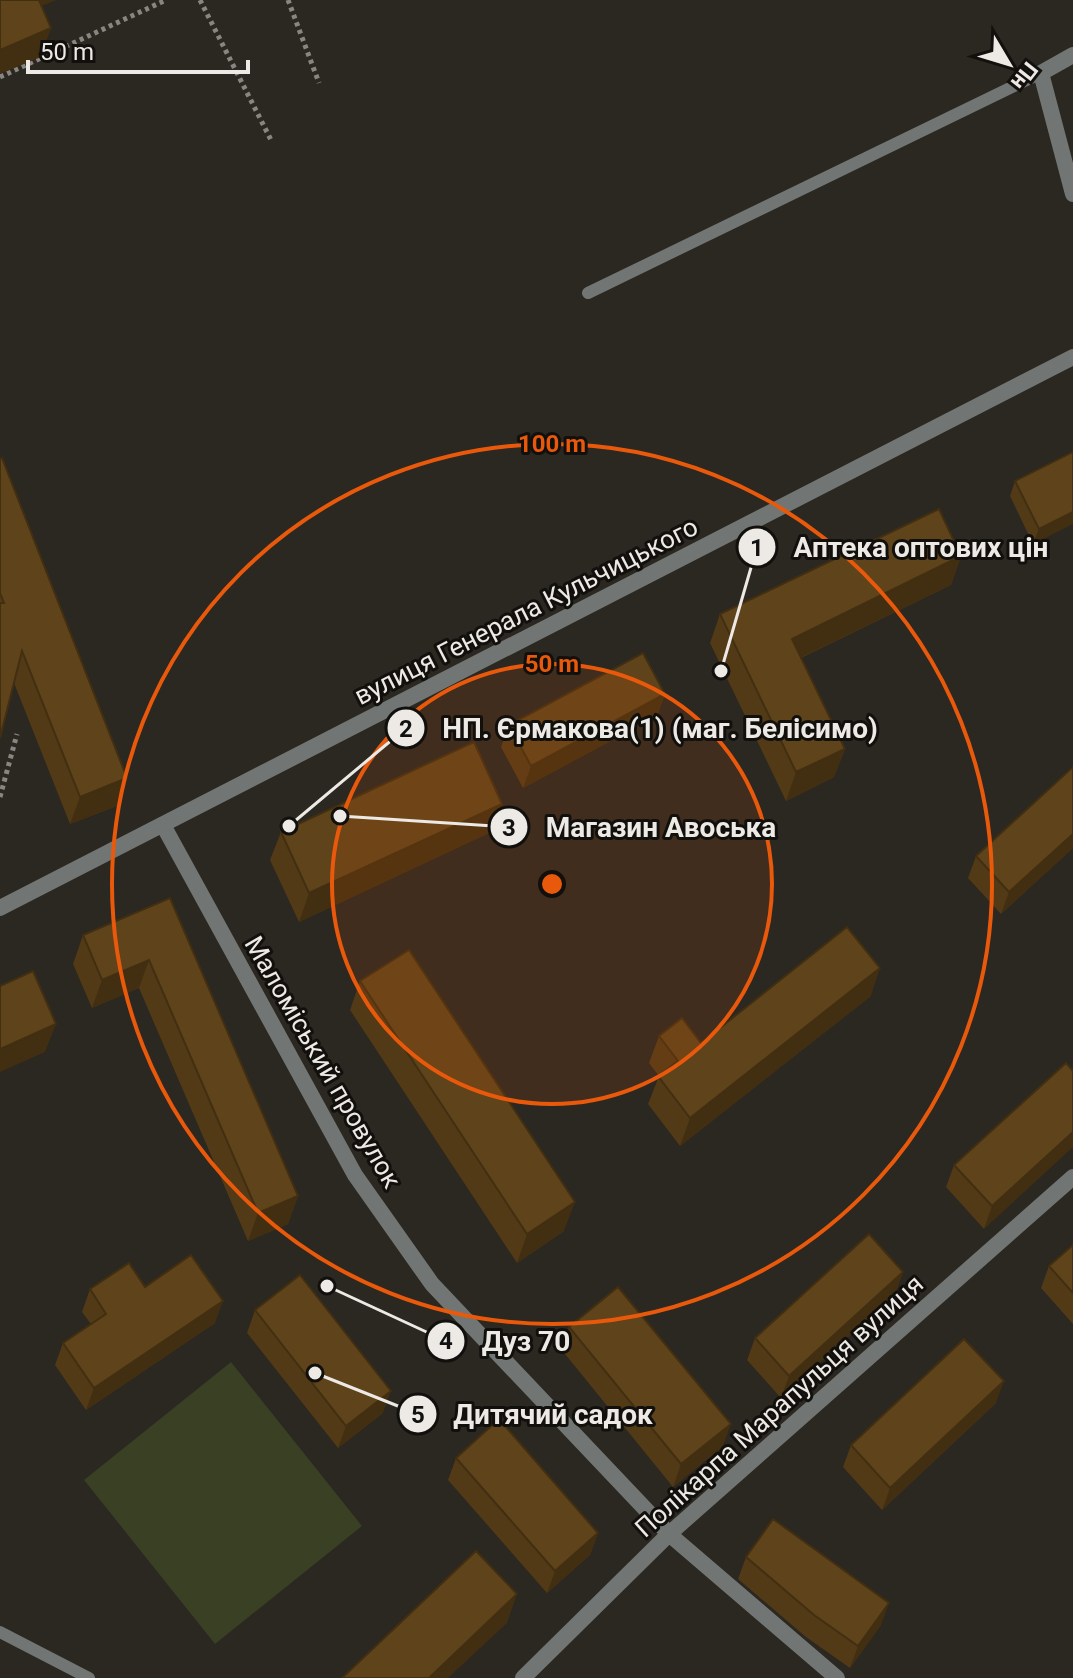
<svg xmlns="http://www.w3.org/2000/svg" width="1073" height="1678" viewBox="0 0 1073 1678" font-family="Roboto,sans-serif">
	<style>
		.green { fill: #3a4023 }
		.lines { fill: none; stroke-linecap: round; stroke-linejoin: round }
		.path { stroke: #898681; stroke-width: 5; stroke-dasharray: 4 4; stroke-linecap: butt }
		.service { stroke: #717674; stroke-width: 12 }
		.minor { stroke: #717674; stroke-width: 16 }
		.tertiary { stroke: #717674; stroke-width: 16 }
		.wall { fill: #523a16 }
		.shaded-wall { fill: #422f12 }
		.building { fill: #5f431a; stroke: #422f12; stroke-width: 2 }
		.ring { fill: none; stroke: #e8590c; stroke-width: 4 }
		.labels { text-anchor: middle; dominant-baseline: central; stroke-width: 6; stroke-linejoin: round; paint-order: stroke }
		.street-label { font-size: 26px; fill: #edeae6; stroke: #12100d }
		.centre { fill: #e8590c; stroke: #12100d; stroke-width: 4 }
		.ring-label { font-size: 24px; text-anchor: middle; font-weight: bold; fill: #e8590c; stroke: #12100d; stroke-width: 6; stroke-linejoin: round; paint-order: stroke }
		.leader { fill: none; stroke: #edeae6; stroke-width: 3 }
		.callout-dot { fill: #edeae6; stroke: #12100d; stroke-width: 3 }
		.mark-label { font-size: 24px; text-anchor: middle; font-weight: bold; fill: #111 }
		.callout-label { font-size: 28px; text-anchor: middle; font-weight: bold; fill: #edeae6; stroke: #12100d; stroke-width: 6; stroke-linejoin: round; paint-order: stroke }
	</style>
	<rect width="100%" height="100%" fill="#2b2721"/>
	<path class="green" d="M 231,1362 L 362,1526 L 215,1644 L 84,1480 Z"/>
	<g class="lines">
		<g class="path">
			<path d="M 200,0 L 271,140"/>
			<path d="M 288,0 L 319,83"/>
			<path d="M 0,77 L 166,0"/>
			<path d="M 0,797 L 17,734"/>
		</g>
		<g class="service">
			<path d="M 588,293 L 1041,73"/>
			<path d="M 0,1632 L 89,1678"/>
		</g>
		<g class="minor">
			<path d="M 1073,55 L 1041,73 L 1073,194"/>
			<path d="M 163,825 L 355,1175 L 432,1284 L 669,1534 L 837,1678"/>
			<path d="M 523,1678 L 669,1534 L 1073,1177"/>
		</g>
		<path class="tertiary" d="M 0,908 L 1073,357"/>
	</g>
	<g class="wall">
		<path d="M 1073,452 L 1033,544 L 1010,496 L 1015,481 Z"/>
		<path d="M 0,459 L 127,778 L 117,806 L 70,824 L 14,683 L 0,738 Z"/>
		<path d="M 961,556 L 951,585 L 801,658 L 845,749 L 834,777 L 786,801 L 710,643 L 720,614 Z"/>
		<path d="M 665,694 L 657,716 L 523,788 L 501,747 L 509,725 Z"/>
		<path d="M 1073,767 L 1073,848 L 1001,914 L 968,878 L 976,856 Z"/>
		<path d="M 502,804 L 491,832 L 299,922 L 270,860 L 281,832 Z"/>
		<path d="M 170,898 L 298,1196 L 288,1224 L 248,1241 L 139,988 L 92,1008 L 73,964 L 83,935 Z"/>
		<path d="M 360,981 L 564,1231 L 517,1263 L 350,1010 Z"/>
		<path d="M 871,996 L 680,1146 L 648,1104 L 659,1076 L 649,1063 L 659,1036 L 701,1043 Z"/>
		<path d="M 1066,1063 L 984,1229 L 946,1187 L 954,1165 Z"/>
		<path d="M 1073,1245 L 1073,1324 L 1041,1288 L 1049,1266 Z"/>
		<path d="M 903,1272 L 895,1294 L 781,1398 L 747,1360 L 755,1338 Z"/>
		<path d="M 145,1287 L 215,1323 L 86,1410 L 55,1365 L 63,1343 L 91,1324 L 82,1312 L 90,1289 Z"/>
		<path d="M 255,1310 L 383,1413 L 338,1448 L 247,1333 Z"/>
		<path d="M 569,1327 L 723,1446 L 673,1487 L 561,1349 Z"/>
		<path d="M 996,1403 L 882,1510 L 843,1467 L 851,1445 Z"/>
		<path d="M 456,1458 L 598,1533 L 590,1555 L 547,1593 L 448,1480 Z"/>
		<path d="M 746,1557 L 881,1625 L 850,1668 L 806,1637 L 738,1579 Z"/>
	</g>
	<g class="shaded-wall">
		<path d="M 28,0 L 56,0 L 23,14 Z"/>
		<path d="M 51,28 L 41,57 L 0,74 L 0,50 Z"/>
		<path d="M 1073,512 L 1073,524 L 1033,544 L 1039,529 Z"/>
		<path d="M 961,556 L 951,585 L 781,667 L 792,639 Z"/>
		<path d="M 665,694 L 657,716 L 523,788 L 531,766 Z"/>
		<path d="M 845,749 L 834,777 L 786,801 L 796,772 Z"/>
		<path d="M 127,778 L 117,806 L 70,824 L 80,797 Z"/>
		<path d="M 502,804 L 491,832 L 299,922 L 309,893 Z"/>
		<path d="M 1073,834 L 1073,848 L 1001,914 L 1009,892 Z"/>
		<path d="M 149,960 L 139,988 L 92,1008 L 102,980 Z"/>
		<path d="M 880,968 L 871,996 L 680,1146 L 690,1118 Z"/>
		<path d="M 56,1024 L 45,1052 L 0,1072 L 0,1049 Z"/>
		<path d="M 1073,1132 L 1073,1147 L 984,1229 L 992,1206 Z"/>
		<path d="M 298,1196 L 288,1224 L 248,1241 L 258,1213 Z"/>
		<path d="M 575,1202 L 564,1231 L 517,1263 L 527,1234 Z"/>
		<path d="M 903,1272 L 895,1294 L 781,1398 L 789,1376 Z"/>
		<path d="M 223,1301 L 215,1323 L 86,1410 L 94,1388 Z"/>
		<path d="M 1004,1381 L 996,1403 L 882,1510 L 890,1488 Z"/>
		<path d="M 391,1391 L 383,1413 L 338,1448 L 346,1426 Z"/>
		<path d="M 731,1424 L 723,1446 L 673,1487 L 681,1464 Z"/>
		<path d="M 598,1533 L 590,1555 L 547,1593 L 555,1571 Z"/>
		<path d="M 517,1594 L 507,1623 L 448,1678 L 429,1678 Z"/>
		<path d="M 889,1603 L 881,1625 L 850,1668 L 858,1646 Z"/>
	</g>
	<g class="building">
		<path d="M 0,0 L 39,0 L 51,28 L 0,50 Z"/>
		<path d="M 1073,452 L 1073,512 L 1039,529 L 1015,481 Z"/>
		<path d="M 2,458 L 127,778 L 80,797 L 22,651 L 0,738 L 0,603 L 4,603 L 0,593 L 0,459 Z"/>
		<path d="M 939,509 L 961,556 L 792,639 L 845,749 L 796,772 L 720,614 Z"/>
		<path d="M 643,653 L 665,694 L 531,766 L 509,725 Z"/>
		<path d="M 474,742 L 502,804 L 309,893 L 281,832 Z"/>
		<path d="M 1073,767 L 1073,834 L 1009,892 L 976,856 Z"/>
		<path d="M 170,898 L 298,1196 L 258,1213 L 149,960 L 102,980 L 83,935 Z"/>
		<path d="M 847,927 L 880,968 L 690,1118 L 658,1076 L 678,1061 L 659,1036 L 682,1018 L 701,1043 Z"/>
		<path d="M 409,950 L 575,1202 L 527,1234 L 360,981 Z"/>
		<path d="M 33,971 L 56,1024 L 0,1049 L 0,986 Z"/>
		<path d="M 1066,1063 L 1073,1071 L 1073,1132 L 992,1206 L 954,1165 Z"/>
		<path d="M 869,1234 L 903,1272 L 789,1376 L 755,1338 Z"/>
		<path d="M 1073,1245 L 1073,1293 L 1049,1266 Z"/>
		<path d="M 191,1255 L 223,1301 L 94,1388 L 63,1343 L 106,1314 L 90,1289 L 129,1263 L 145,1287 Z"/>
		<path d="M 300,1275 L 391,1391 L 346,1426 L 255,1310 Z"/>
		<path d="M 618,1287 L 731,1424 L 681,1464 L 569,1327 Z"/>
		<path d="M 964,1339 L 1004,1381 L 890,1488 L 851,1445 Z"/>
		<path d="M 499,1419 L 598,1533 L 555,1571 L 456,1458 Z"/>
		<path d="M 773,1519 L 889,1603 L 858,1646 L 814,1615 L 746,1557 Z"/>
		<path d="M 476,1551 L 517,1594 L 429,1678 L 342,1678 Z"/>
	</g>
	<circle cx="552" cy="884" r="220" fill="#e8590c" fill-opacity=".12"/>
	<g class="ring">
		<circle cx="552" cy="884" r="220"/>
		<circle cx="552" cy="884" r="440"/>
	</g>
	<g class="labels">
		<g class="street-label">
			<text transform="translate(526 611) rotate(-27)">вулиця Генерала Кульчицького</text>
			<text transform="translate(323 1062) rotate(60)">Маломіський провулок</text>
			<text transform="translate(779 1406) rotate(-42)">Полікарпа Марапульця вулиця</text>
		</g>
	</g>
	<circle cx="552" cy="884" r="12" class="centre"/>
	<g class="ring-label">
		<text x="552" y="452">100 m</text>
		<text x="552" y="672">50 m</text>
	</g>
	<path class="leader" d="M721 671L757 547M289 826L406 728M340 816L509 827M327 1286L446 1341M315 1373L418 1414"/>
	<g class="callout-dot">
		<circle cx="721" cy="671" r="8"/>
		<circle cx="289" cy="826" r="8"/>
		<circle cx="340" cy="816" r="8"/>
		<circle cx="327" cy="1286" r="8"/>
		<circle cx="315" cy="1373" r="8"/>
		<circle cx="757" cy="547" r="20"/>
		<circle cx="406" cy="728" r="20"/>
		<circle cx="509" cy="827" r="20"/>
		<circle cx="446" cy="1341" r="20"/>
		<circle cx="418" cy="1414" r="20"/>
	</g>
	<g class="mark-label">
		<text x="757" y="556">1</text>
		<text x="406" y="737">2</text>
		<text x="509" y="836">3</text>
		<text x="446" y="1349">4</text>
		<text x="418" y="1423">5</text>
	</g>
	<g class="callout-label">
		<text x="921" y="557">Аптека оптових цін</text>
		<text x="660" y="738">НП. Єрмакова(1) (маг. Белісимо)</text>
		<text x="661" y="837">Магазин Авоська</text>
		<text x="526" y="1351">Дуз 70</text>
		<text x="553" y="1424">Дитячий садок</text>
	</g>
	<g transform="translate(1009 64) rotate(128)" stroke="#12100d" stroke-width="6" paint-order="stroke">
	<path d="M0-6L14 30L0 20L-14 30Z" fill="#edeae6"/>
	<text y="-12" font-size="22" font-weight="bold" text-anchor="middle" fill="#edeae6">Пн</text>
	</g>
	<path d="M28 60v12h220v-12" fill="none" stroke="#edeae6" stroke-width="4"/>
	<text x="40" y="60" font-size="24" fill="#edeae6" stroke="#12100d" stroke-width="6" paint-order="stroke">50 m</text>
</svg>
